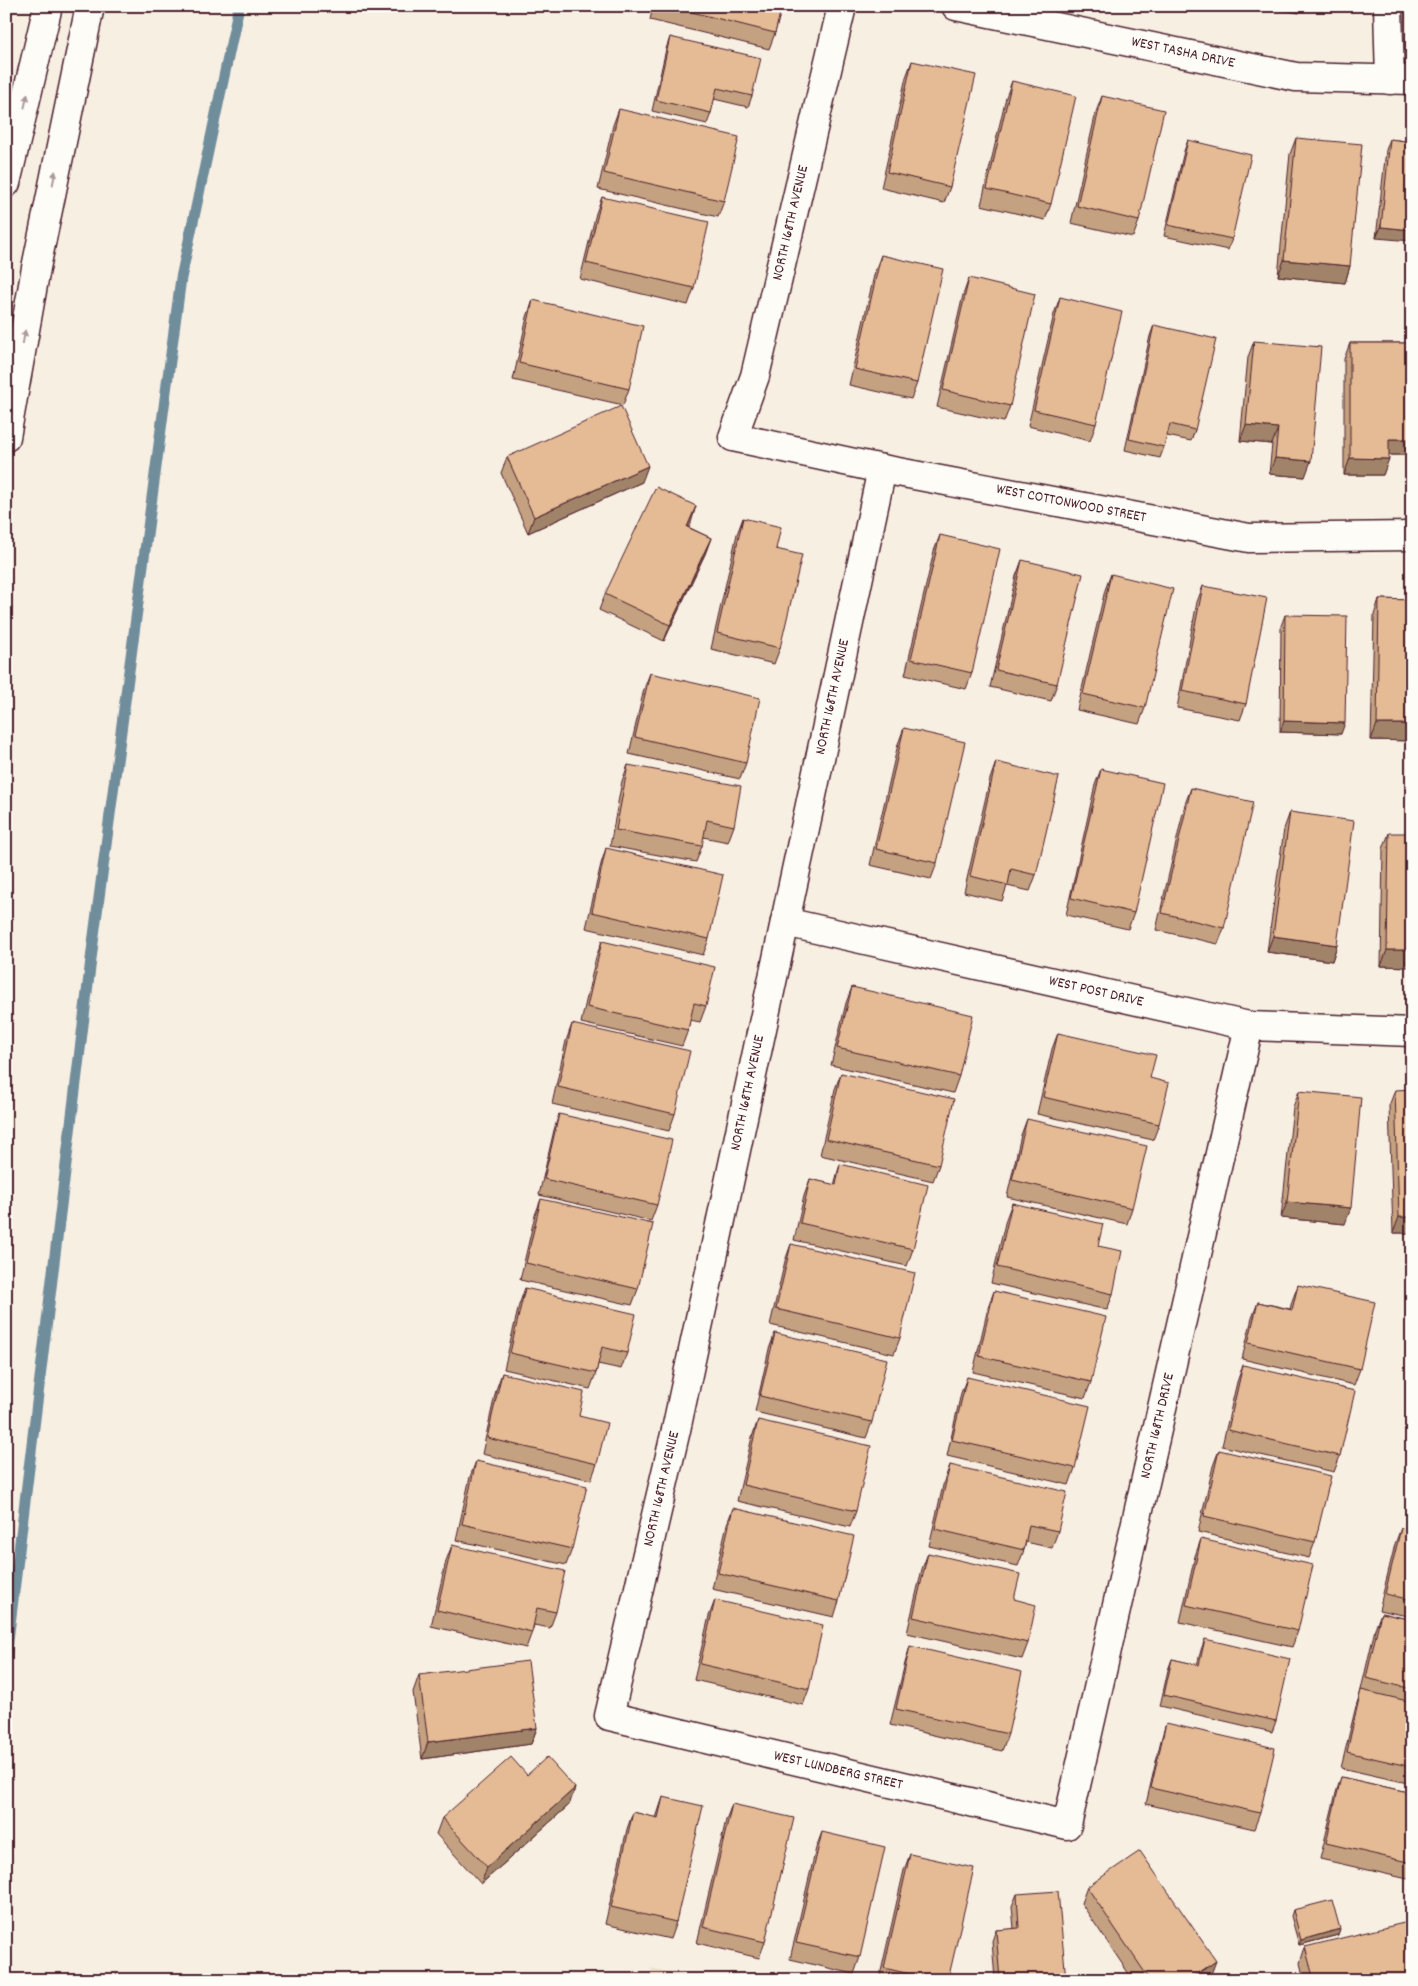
<svg xmlns="http://www.w3.org/2000/svg" width="1418" height="1986" viewBox="0 0 1418 1986" font-family="Dekko,sans-serif">
	<style>
		.built { fill: #f2dfcc }
		.lines { fill: none; stroke-linecap: round; stroke-linejoin: round }
		.stream { stroke: #708d9c; stroke-width: 11 }
		.minor-casing { stroke: #4a1f2b; stroke-width: 31 }
		.motorway-casing { stroke: #4a1f2b; stroke-width: 31 }
		.minor { stroke: #fdfcf7; stroke-width: 28 }
		.motorway { stroke: #fdfcf7; stroke-width: 28 }
		.wall { fill: #c4a180; stroke: #4a1f2b }
		.shaded-wall { fill: #a08368; stroke: #4a1f2b }
		.building { fill: #e4bb95; stroke: #4a1f2b }
		.oneway { fill: #ac999b }
		.labels { text-anchor: middle; dominant-baseline: central; stroke-width: 4; stroke-linejoin: round; paint-order: stroke }
		.street-label { font-size: 15px; fill: #4a1f2b; stroke: #fdfcf7 }
	</style>
	<rect width="100%" height="100%" fill="#f8efe3"/>
	<filter id="ink" filterUnits="userSpaceOnUse"><feTurbulence type="fractalNoise" baseFrequency=".02" numOctaves="2"/><feDisplacementMap in="SourceGraphic" scale="10" xChannelSelector="R" yChannelSelector="G"/><feConvolveMatrix kernelMatrix="1 2 1 2 8 2 1 2 1" color-interpolation-filters="sRGB"/></filter>
	<g filter="url(#ink)">
		<path class="built" d="M 652,1968 L 701,1980 L 649,1980 Z"/>
		<g class="lines">
			<path class="stream" d="M 6,1657 L 93,943 L 181,278 L 239,6"/>
			<g class="minor-casing">
				<g id="minor">
					<path d="M 842,6 L 755,376 L 733,437 L 882,469 L 1249,538 L 1412,536"/>
					<path d="M 956,6 L 1296,77 L 1412,80"/>
					<path d="M 1388,6 L 1390,80"/>
					<path d="M 882,469 L 676,1430 L 609,1716 L 1067,1825 L 1249,1026"/>
					<path d="M 785,922 L 1249,1026 L 1412,1032"/>
				</g>
			</g>
			<g class="motorway-casing">
				<g id="motorway">
					<path d="M 6,183 L 48,6"/>
					<path d="M 6,437 L 36,268 L 90,6"/>
				</g>
			</g>
			<use href="#minor" class="minor"/>
			<use href="#motorway" class="motorway"/>
		</g>
		<g class="wall">
			<path d="M 653,6 L 782,6 L 775,33 L 769,49 L 650,20 Z"/>
			<path d="M 1258,6 L 1302,6 L 1299,13 Z"/>
			<path d="M 670,37 L 752,96 L 748,107 L 714,99 L 711,113 L 707,124 L 652,111 L 666,49 Z"/>
			<path d="M 912,61 L 950,187 L 944,203 L 881,188 L 906,77 Z"/>
			<path d="M 1012,81 L 1051,204 L 1045,220 L 981,205 L 1006,97 Z"/>
			<path d="M 1102,96 L 1139,221 L 1133,237 L 1071,223 L 1096,112 Z"/>
			<path d="M 619,109 L 724,201 L 718,217 L 598,189 L 613,125 Z"/>
			<path d="M 1296,138 L 1350,266 L 1345,283 L 1278,276 L 1290,154 Z"/>
			<path d="M 1390,139 L 1412,142 L 1376,238 L 1386,150 Z"/>
			<path d="M 1188,140 L 1232,239 L 1228,250 L 1164,236 L 1184,151 Z"/>
			<path d="M 602,197 L 694,288 L 688,305 L 580,279 L 596,213 Z"/>
			<path d="M 881,255 L 917,383 L 911,399 L 849,385 L 875,271 Z"/>
			<path d="M 969,278 L 1010,406 L 1004,422 L 937,407 L 963,295 Z"/>
			<path d="M 1060,297 L 1096,424 L 1090,441 L 1028,426 L 1054,314 Z"/>
			<path d="M 533,300 L 629,389 L 623,405 L 513,380 L 527,317 Z"/>
			<path d="M 1154,325 L 1195,430 L 1191,441 L 1167,436 L 1164,447 L 1160,458 L 1125,450 L 1150,336 Z"/>
			<path d="M 1254,341 L 1305,477 L 1269,474 L 1272,444 L 1240,441 L 1248,357 Z"/>
			<path d="M 1350,343 L 1412,343 L 1412,447 L 1409,455 L 1389,455 L 1383,475 L 1344,475 L 1344,359 Z"/>
			<path d="M 507,457 L 642,482 L 528,533 L 501,473 Z"/>
			<path d="M 743,518 L 776,549 L 780,648 L 774,664 L 711,649 L 737,534 Z"/>
			<path d="M 691,523 L 688,527 L 711,538 L 705,554 L 664,641 L 599,610 L 605,594 Z"/>
			<path d="M 940,535 L 972,673 L 966,689 L 905,675 L 934,551 Z"/>
			<path d="M 1022,560 L 1057,684 L 1051,701 L 990,687 L 1016,576 Z"/>
			<path d="M 1111,574 L 1145,708 L 1139,724 L 1077,710 L 1105,590 Z"/>
			<path d="M 1203,586 L 1246,704 L 1240,720 L 1177,708 L 1197,602 Z"/>
			<path d="M 1379,599 L 1412,600 L 1412,741 L 1371,740 L 1374,615 Z"/>
			<path d="M 1285,615 L 1341,734 L 1280,732 L 1281,626 Z"/>
			<path d="M 650,673 L 746,763 L 740,779 L 629,754 L 644,689 Z"/>
			<path d="M 904,728 L 937,863 L 931,879 L 870,865 L 898,744 Z"/>
			<path d="M 996,762 L 1036,875 L 1030,891 L 1007,886 L 1002,901 L 964,892 L 990,779 Z"/>
			<path d="M 628,765 L 734,826 L 728,842 L 703,837 L 702,846 L 696,862 L 610,846 L 622,781 Z"/>
			<path d="M 1101,769 L 1134,913 L 1128,929 L 1066,915 L 1095,785 Z"/>
			<path d="M 1191,788 L 1224,928 L 1218,944 L 1156,930 L 1185,804 Z"/>
			<path d="M 1290,812 L 1337,945 L 1332,961 L 1267,952 L 1284,829 Z"/>
			<path d="M 1389,833 L 1412,967 L 1381,966 L 1383,849 Z"/>
			<path d="M 606,848 L 709,939 L 703,955 L 586,928 L 601,864 Z"/>
			<path d="M 602,941 L 706,1006 L 700,1022 L 690,1020 L 688,1030 L 682,1046 L 581,1023 L 596,957 Z"/>
			<path d="M 852,987 L 959,1076 L 953,1093 L 831,1065 L 846,1003 Z"/>
			<path d="M 572,1024 L 675,1114 L 669,1131 L 552,1104 L 566,1041 Z"/>
			<path d="M 1058,1033 L 1150,1078 L 1159,1124 L 1153,1140 L 1037,1114 L 1052,1049 Z"/>
			<path d="M 841,1073 L 939,1165 L 933,1181 L 820,1155 L 835,1089 Z"/>
			<path d="M 1395,1090 L 1412,1233 L 1393,1233 L 1389,1106 Z"/>
			<path d="M 1299,1091 L 1345,1224 L 1281,1218 L 1293,1107 Z"/>
			<path d="M 559,1114 L 657,1205 L 651,1221 L 539,1195 L 554,1130 Z"/>
			<path d="M 1027,1119 L 1132,1208 L 1127,1224 L 1007,1197 L 1021,1135 Z"/>
			<path d="M 840,1164 L 913,1249 L 907,1266 L 794,1240 L 804,1196 L 810,1179 L 834,1185 Z"/>
			<path d="M 541,1199 L 638,1289 L 632,1305 L 520,1280 L 535,1215 Z"/>
			<path d="M 1012,1203 L 1098,1246 L 1113,1294 L 1107,1310 L 991,1283 L 1006,1219 Z"/>
			<path d="M 791,1244 L 900,1338 L 894,1354 L 770,1325 L 785,1261 Z"/>
			<path d="M 1298,1285 L 1360,1369 L 1354,1385 L 1242,1359 L 1252,1318 L 1258,1302 L 1290,1309 L 1292,1301 Z"/>
			<path d="M 525,1288 L 627,1353 L 621,1369 L 598,1364 L 596,1373 L 590,1389 L 504,1369 L 519,1305 Z"/>
			<path d="M 994,1291 L 1091,1382 L 1085,1398 L 973,1372 L 988,1308 Z"/>
			<path d="M 775,1333 L 872,1422 L 866,1438 L 755,1412 L 769,1349 Z"/>
			<path d="M 1243,1365 L 1340,1456 L 1334,1472 L 1222,1446 L 1237,1382 Z"/>
			<path d="M 502,1373 L 579,1416 L 597,1464 L 591,1480 L 482,1454 L 496,1390 Z"/>
			<path d="M 967,1377 L 1075,1468 L 1069,1485 L 947,1456 L 961,1393 Z"/>
			<path d="M 758,1420 L 856,1511 L 850,1527 L 737,1501 L 752,1437 Z"/>
			<path d="M 1219,1450 L 1315,1542 L 1309,1558 L 1198,1532 L 1213,1466 Z"/>
			<path d="M 476,1461 L 572,1549 L 566,1565 L 456,1540 L 470,1477 Z"/>
			<path d="M 950,1465 L 1058,1531 L 1052,1548 L 1026,1542 L 1024,1550 L 1018,1566 L 929,1546 L 944,1481 Z"/>
			<path d="M 733,1508 L 839,1601 L 834,1617 L 712,1589 L 727,1524 Z"/>
			<path d="M 1401,1528 L 1412,1530 L 1412,1617 L 1379,1610 L 1395,1544 Z"/>
			<path d="M 1201,1539 L 1298,1631 L 1292,1647 L 1180,1622 L 1195,1556 Z"/>
			<path d="M 452,1545 L 556,1612 L 550,1628 L 534,1625 L 532,1632 L 526,1648 L 431,1626 L 446,1561 Z"/>
			<path d="M 928,1553 L 1014,1599 L 1028,1643 L 1022,1659 L 907,1633 L 922,1569 Z"/>
			<path d="M 715,1600 L 809,1689 L 803,1705 L 694,1680 L 709,1616 Z"/>
			<path d="M 1381,1613 L 1412,1620 L 1412,1784 L 1341,1768 L 1356,1706 L 1360,1694 L 1375,1629 Z"/>
			<path d="M 1205,1639 L 1276,1721 L 1272,1732 L 1160,1706 L 1168,1670 L 1172,1659 L 1197,1665 L 1201,1650 Z"/>
			<path d="M 910,1646 L 1008,1734 L 1002,1751 L 890,1725 L 905,1663 Z"/>
			<path d="M 419,1675 L 537,1728 L 531,1744 L 422,1759 L 413,1692 Z"/>
			<path d="M 1166,1723 L 1260,1813 L 1254,1829 L 1146,1804 L 1161,1740 Z"/>
			<path d="M 527,1775 L 575,1788 L 569,1805 L 481,1884 L 436,1834 L 442,1818 Z"/>
			<path d="M 1341,1777 L 1412,1793 L 1412,1880 L 1320,1859 L 1336,1793 Z"/>
			<path d="M 663,1797 L 676,1922 L 670,1939 L 605,1924 L 627,1829 L 633,1812 L 656,1818 Z"/>
			<path d="M 732,1804 L 765,1942 L 759,1958 L 697,1943 L 726,1820 Z"/>
			<path d="M 822,1832 L 860,1957 L 854,1974 L 790,1959 L 816,1848 Z"/>
			<path d="M 910,1854 L 948,1980 L 879,1980 L 904,1870 Z"/>
			<path d="M 1087,1887 L 1210,1977 L 1206,1980 L 1133,1980 L 1081,1903 Z"/>
			<path d="M 1017,1894 L 1066,1980 L 995,1980 L 992,1941 L 996,1930 L 1014,1929 L 1012,1906 Z"/>
			<path d="M 1293,1910 L 1338,1935 L 1299,1945 L 1291,1916 Z"/>
			<path d="M 1305,1947 L 1412,1980 L 1304,1980 L 1300,1963 Z"/>
		</g>
		<g class="shaded-wall">
			<path d="M 1381,227 L 1412,230 L 1412,241 L 1376,238 Z"/>
			<path d="M 1284,260 L 1350,266 L 1345,283 L 1278,276 Z"/>
			<path d="M 1246,425 L 1278,428 L 1272,444 L 1240,441 Z"/>
			<path d="M 1389,439 L 1412,439 L 1412,447 L 1409,455 L 1383,455 Z"/>
			<path d="M 1275,458 L 1311,461 L 1305,477 L 1269,474 Z"/>
			<path d="M 1350,458 L 1389,459 L 1383,475 L 1344,475 Z"/>
			<path d="M 648,466 L 642,482 L 528,533 L 534,517 Z"/>
			<path d="M 696,506 L 691,523 L 681,543 L 687,527 Z"/>
			<path d="M 711,538 L 705,554 L 664,641 L 670,625 Z"/>
			<path d="M 1284,721 L 1345,723 L 1341,734 L 1280,732 Z"/>
			<path d="M 1377,724 L 1412,724 L 1412,741 L 1371,740 Z"/>
			<path d="M 1273,936 L 1337,945 L 1332,961 L 1267,952 Z"/>
			<path d="M 1387,950 L 1412,950 L 1412,967 L 1381,966 Z"/>
			<path d="M 1287,1202 L 1351,1208 L 1345,1224 L 1281,1218 Z"/>
			<path d="M 1399,1217 L 1412,1217 L 1412,1233 L 1393,1233 Z"/>
			<path d="M 537,1728 L 531,1744 L 422,1759 L 428,1742 Z"/>
			<path d="M 575,1788 L 569,1805 L 481,1884 L 487,1867 Z"/>
			<path d="M 1340,1929 L 1338,1935 L 1299,1945 L 1301,1940 Z"/>
			<path d="M 1216,1961 L 1210,1977 L 1206,1980 L 1188,1980 Z"/>
		</g>
		<g class="building">
			<path d="M 668,6 L 782,6 L 775,33 Z"/>
			<path d="M 670,37 L 761,58 L 752,96 L 717,88 L 711,113 L 656,100 Z"/>
			<path d="M 912,61 L 976,75 L 950,187 L 887,172 Z"/>
			<path d="M 1012,81 L 1076,96 L 1051,204 L 987,189 Z"/>
			<path d="M 1102,96 L 1164,110 L 1139,221 L 1077,206 Z"/>
			<path d="M 619,109 L 739,137 L 724,201 L 604,173 Z"/>
			<path d="M 1296,138 L 1362,144 L 1350,266 L 1284,260 Z"/>
			<path d="M 1390,139 L 1412,142 L 1412,230 L 1381,227 Z"/>
			<path d="M 1188,140 L 1251,155 L 1232,239 L 1168,225 Z"/>
			<path d="M 602,197 L 709,222 L 694,288 L 586,263 Z"/>
			<path d="M 881,255 L 943,269 L 917,383 L 855,369 Z"/>
			<path d="M 969,278 L 1035,294 L 1010,406 L 943,390 Z"/>
			<path d="M 1060,297 L 1122,312 L 1096,424 L 1034,410 Z"/>
			<path d="M 533,300 L 643,326 L 629,389 L 519,363 Z"/>
			<path d="M 1154,325 L 1216,339 L 1195,430 L 1170,424 L 1164,447 L 1129,439 Z"/>
			<path d="M 1254,341 L 1321,347 L 1311,461 L 1275,458 L 1278,428 L 1246,425 Z"/>
			<path d="M 1350,343 L 1412,343 L 1412,439 L 1389,439 L 1389,459 L 1350,458 Z"/>
			<path d="M 621,406 L 648,466 L 534,517 L 507,457 Z"/>
			<path d="M 656,487 L 696,506 L 687,527 L 711,538 L 670,625 L 605,594 Z"/>
			<path d="M 743,518 L 781,527 L 776,549 L 802,555 L 780,648 L 717,633 Z"/>
			<path d="M 940,535 L 1000,549 L 972,673 L 911,659 Z"/>
			<path d="M 1022,560 L 1083,574 L 1057,684 L 996,670 Z"/>
			<path d="M 1111,574 L 1173,589 L 1145,708 L 1083,694 Z"/>
			<path d="M 1203,586 L 1267,598 L 1246,704 L 1182,691 Z"/>
			<path d="M 1379,599 L 1412,600 L 1412,724 L 1377,724 Z"/>
			<path d="M 1285,615 L 1347,616 L 1345,723 L 1284,721 Z"/>
			<path d="M 650,673 L 760,698 L 746,763 L 635,737 Z"/>
			<path d="M 904,728 L 965,742 L 937,863 L 876,849 Z"/>
			<path d="M 996,762 L 1059,777 L 1036,875 L 1011,869 L 1008,885 L 970,876 Z"/>
			<path d="M 628,765 L 741,786 L 734,826 L 707,820 L 702,846 L 616,830 Z"/>
			<path d="M 1101,769 L 1163,783 L 1134,913 L 1071,898 Z"/>
			<path d="M 1191,788 L 1253,802 L 1224,928 L 1162,913 Z"/>
			<path d="M 1290,812 L 1354,821 L 1337,945 L 1273,936 Z"/>
			<path d="M 1389,833 L 1412,833 L 1412,950 L 1387,950 Z"/>
			<path d="M 606,848 L 723,875 L 709,939 L 592,912 Z"/>
			<path d="M 602,941 L 715,967 L 706,1006 L 694,1003 L 688,1030 L 587,1007 Z"/>
			<path d="M 852,987 L 973,1015 L 959,1076 L 837,1048 Z"/>
			<path d="M 572,1024 L 690,1051 L 675,1114 L 558,1087 Z"/>
			<path d="M 1058,1033 L 1156,1055 L 1150,1078 L 1169,1083 L 1159,1124 L 1043,1097 Z"/>
			<path d="M 841,1073 L 954,1099 L 939,1165 L 826,1139 Z"/>
			<path d="M 1412,1089 L 1412,1217 L 1399,1217 L 1395,1090 Z"/>
			<path d="M 1299,1091 L 1361,1097 L 1351,1208 L 1287,1202 Z"/>
			<path d="M 559,1114 L 672,1140 L 657,1205 L 544,1179 Z"/>
			<path d="M 1027,1119 L 1147,1146 L 1132,1208 L 1012,1180 Z"/>
			<path d="M 840,1164 L 928,1185 L 913,1249 L 800,1223 L 810,1179 L 836,1185 Z"/>
			<path d="M 541,1199 L 653,1224 L 638,1289 L 526,1263 Z"/>
			<path d="M 1012,1203 L 1103,1224 L 1098,1246 L 1122,1251 L 1113,1294 L 997,1267 Z"/>
			<path d="M 791,1244 L 915,1273 L 900,1338 L 776,1309 Z"/>
			<path d="M 1298,1285 L 1375,1302 L 1360,1369 L 1248,1343 L 1258,1302 L 1292,1310 Z"/>
			<path d="M 525,1288 L 636,1314 L 627,1353 L 602,1347 L 596,1373 L 510,1353 Z"/>
			<path d="M 994,1291 L 1106,1317 L 1091,1382 L 979,1356 Z"/>
			<path d="M 775,1333 L 887,1359 L 872,1422 L 760,1396 Z"/>
			<path d="M 1243,1365 L 1355,1391 L 1340,1456 L 1228,1430 Z"/>
			<path d="M 502,1373 L 584,1392 L 579,1416 L 607,1423 L 597,1464 L 487,1438 Z"/>
			<path d="M 967,1377 L 1090,1406 L 1075,1468 L 952,1440 Z"/>
			<path d="M 758,1420 L 871,1446 L 856,1511 L 743,1485 Z"/>
			<path d="M 1219,1450 L 1331,1476 L 1315,1542 L 1204,1516 Z"/>
			<path d="M 476,1461 L 587,1486 L 572,1549 L 462,1524 Z"/>
			<path d="M 950,1465 L 1067,1492 L 1058,1531 L 1029,1525 L 1024,1550 L 935,1529 Z"/>
			<path d="M 733,1508 L 854,1536 L 839,1601 L 718,1573 Z"/>
			<path d="M 1401,1528 L 1412,1530 L 1412,1600 L 1385,1594 Z"/>
			<path d="M 1201,1539 L 1313,1565 L 1298,1631 L 1186,1605 Z"/>
			<path d="M 452,1545 L 565,1571 L 556,1612 L 537,1608 L 532,1632 L 437,1610 Z"/>
			<path d="M 928,1553 L 1020,1574 L 1014,1599 L 1036,1605 L 1028,1643 L 913,1617 Z"/>
			<path d="M 715,1600 L 823,1625 L 809,1689 L 700,1664 Z"/>
			<path d="M 1381,1613 L 1412,1620 L 1412,1689 L 1366,1678 Z"/>
			<path d="M 1205,1639 L 1290,1659 L 1276,1721 L 1164,1695 L 1172,1659 L 1199,1665 Z"/>
			<path d="M 910,1646 L 1022,1672 L 1008,1734 L 896,1709 Z"/>
			<path d="M 528,1661 L 537,1728 L 428,1742 L 419,1675 Z"/>
			<path d="M 1361,1690 L 1412,1702 L 1412,1767 L 1347,1752 Z"/>
			<path d="M 1166,1723 L 1275,1748 L 1260,1813 L 1151,1788 Z"/>
			<path d="M 511,1757 L 527,1775 L 547,1757 L 575,1788 L 487,1867 L 442,1818 Z"/>
			<path d="M 1341,1777 L 1412,1793 L 1412,1863 L 1326,1843 Z"/>
			<path d="M 663,1797 L 703,1806 L 676,1922 L 611,1907 L 633,1812 L 658,1818 Z"/>
			<path d="M 732,1804 L 794,1818 L 765,1942 L 703,1927 Z"/>
			<path d="M 822,1832 L 885,1847 L 860,1957 L 796,1943 Z"/>
			<path d="M 1140,1851 L 1216,1961 L 1188,1980 L 1150,1980 L 1087,1887 Z"/>
			<path d="M 910,1854 L 974,1868 L 948,1980 L 936,1980 L 884,1968 Z"/>
			<path d="M 1058,1891 L 1066,1980 L 1000,1980 L 996,1930 L 1019,1928 L 1017,1894 Z"/>
			<path d="M 1332,1900 L 1340,1929 L 1301,1940 L 1293,1910 Z"/>
			<path d="M 1412,1921 L 1412,1980 L 1314,1980 L 1305,1947 Z"/>
		</g>
		<defs><path id="oneway-solid" d="M-6-.8H1V-3.2L6.5 0L1 3.2V.8H-6Z" transform="scale(1.25)"/></defs>
		<g class="oneway">
			<use href="#oneway-solid" transform="translate(26 101) rotate(-77)"/>
			<use href="#oneway-solid" transform="translate(54 178) rotate(-79)"/>
			<use href="#oneway-solid" transform="translate(24 337) rotate(-80)"/>
		</g>
	</g>
	<g class="labels">
		<g class="street-label">
			<text transform="translate(1183 53) rotate(12)">WEST TASHA DRIVE</text>
			<text transform="translate(791 223) rotate(-77)">NORTH 168TH AVENUE</text>
			<text transform="translate(1071 504) rotate(11)">WEST COTTONWOOD STREET</text>
			<text transform="translate(833 697) rotate(-78)">NORTH 168TH AVENUE</text>
			<text transform="translate(1096 992) rotate(13)">WEST POST DRIVE</text>
			<text transform="translate(748 1093) rotate(-78)">NORTH 168TH AVENUE</text>
			<text transform="translate(1158 1426) rotate(-77)">NORTH 168TH DRIVE</text>
			<text transform="translate(662 1489) rotate(-77)">NORTH 168TH AVENUE</text>
			<text transform="translate(838 1771) rotate(13)">WEST LUNDBERG STREET</text>
		</g>
	</g>
	<rect width="1418" height="1986" fill="none" stroke="#fdfcf7" stroke-width="25"/>
	<rect x="12" y="12" width="1393" height="1961" fill="none" stroke="#4a1f2b" stroke-width="2" filter="url(#ink)"/>
</svg>
